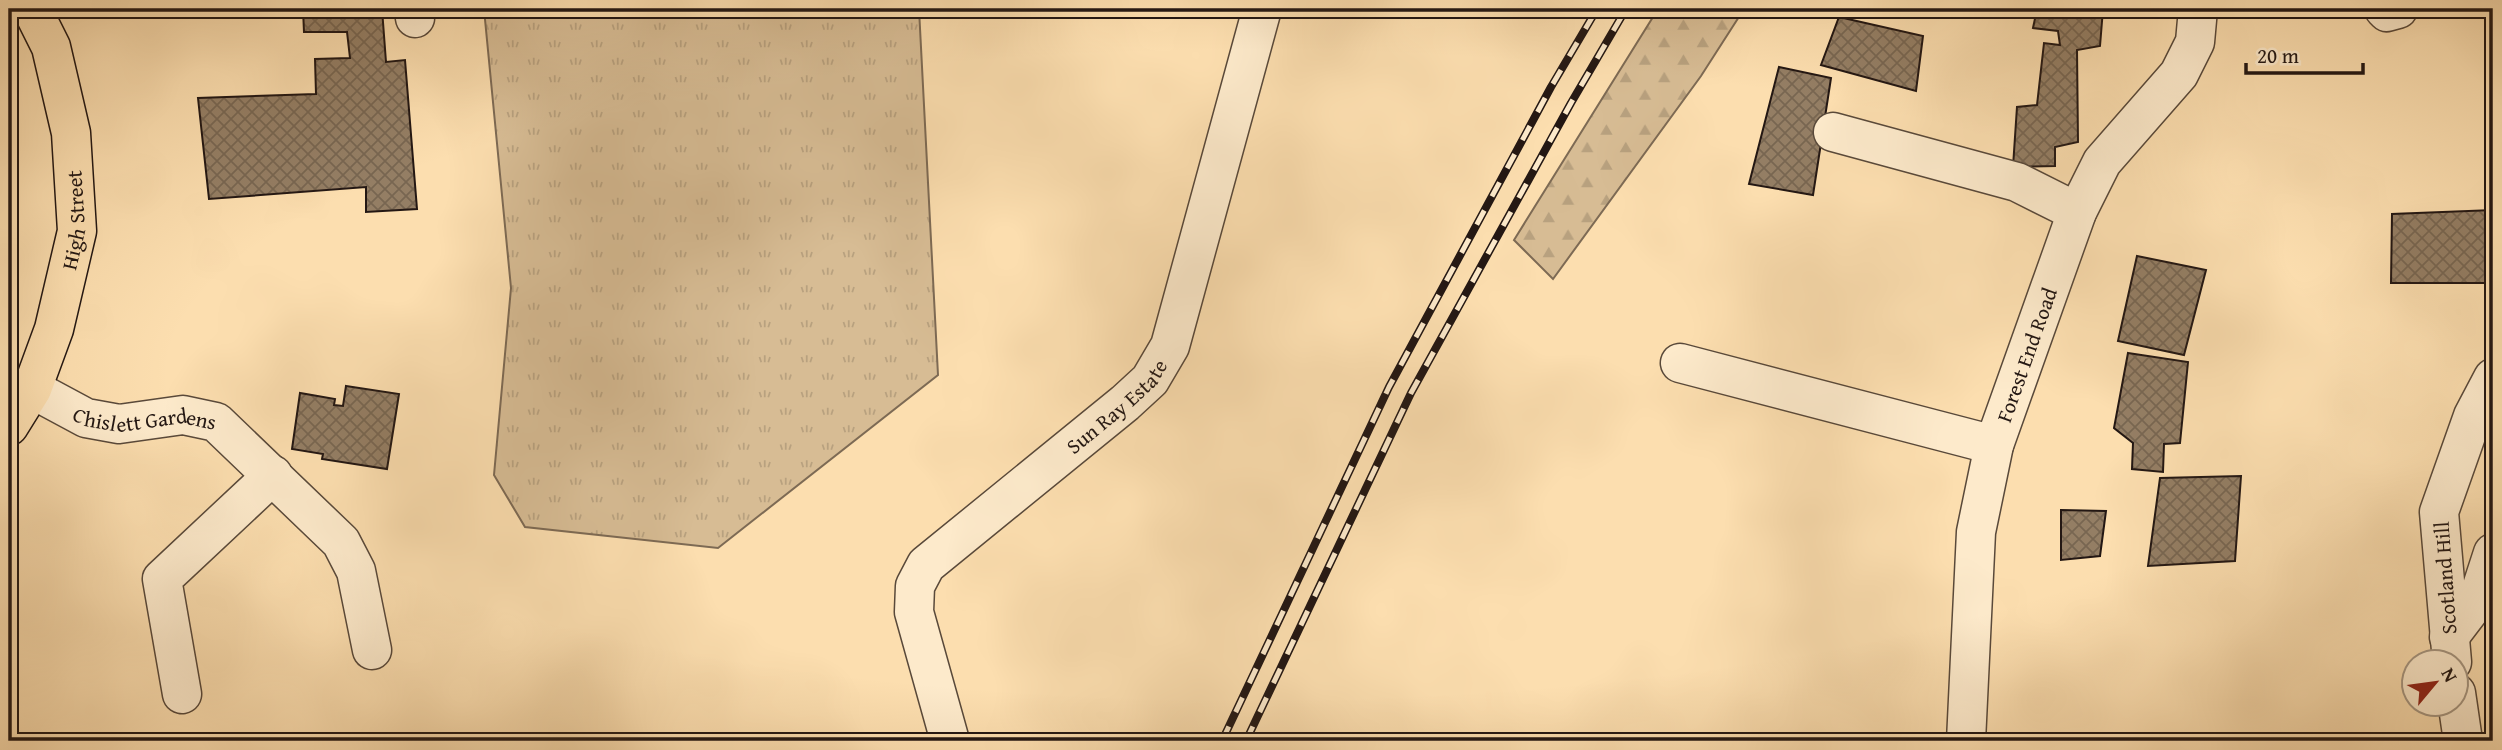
<svg xmlns="http://www.w3.org/2000/svg" width="2502" height="750" viewBox="0 0 2502 750" font-family="'Gentium Book Plus',serif">
	<style>
		.grass { fill: url(#grass-tufts); stroke: #7d6a54; stroke-width: 2 }
		.forest { fill: url(#forest-firs); stroke: #7d6a54; stroke-width: 2 }
		.building { fill: url(#building-cross-hatch); stroke: #231713; stroke-width: 2 }
		.lines { fill: none; stroke-linecap: round; stroke-linejoin: round }
		.minor-casing { stroke: #59493a; stroke-width: 41 }
		.major-casing { stroke: #231713; stroke-width: 41 }
		.minor { stroke: #fdeacb; stroke-width: 38 }
		.major { stroke: #fcdeaf; stroke-width: 38 }
		.rail-casing { stroke: #231713; stroke-width: 8 }
		.rail { stroke: #fdeacb; stroke-width: 5; stroke-dasharray: 16; stroke-linecap: butt }
		.labels { text-anchor: middle; dominant-baseline: central; stroke-width: 5; stroke-linejoin: round; paint-order: stroke }
		.street-label { font-size: 21px; fill: #231713; stroke: #fdeacb }
	</style>
	<defs>
		<pattern id="grass-tufts" width="24" height="20" patternUnits="userSpaceOnUse" patternTransform="scale(1.75)"><rect width="24" height="20" fill="#d7bc94"/><path d="M3 7l-1-3M5 7V3M7 7l1-3M15 17l-1-3M17 17v-4M19 17l1-3" fill="none" stroke="#b8a17f"/></pattern>
		<pattern id="forest-firs" width="22" height="20" patternUnits="userSpaceOnUse" patternTransform="scale(1.75)"><rect width="22" height="20" fill="#d7bc94"/><path d="M5 1l3.5 6h-7zM16 11l3.5 6h-7z" fill="#b8a17f"/></pattern>
		<pattern id="building-cross-hatch" width="8" height="8" patternUnits="userSpaceOnUse" patternTransform="scale(1.75)"><rect width="8" height="8" fill="#947e64"/><path d="M0 0l8 8M0 8l8-8" fill="none" stroke="#786651"/></pattern>
	</defs>
	<rect width="100%" height="100%" fill="#fcdeaf"/>
	<filter id="stains"><feTurbulence type="fractalNoise" baseFrequency=".00286" numOctaves="4"/><feColorMatrix values="0 0 0 0 .2 0 0 0 0 .09 0 0 0 0 .02 0 0 0 .5 -.17"/></filter>
	<radialGradient id="worn" r=".72"><stop offset=".6" stop-color="#630" stop-opacity="0"/><stop offset="1" stop-color="#630" stop-opacity=".3"/></radialGradient>
	<path class="grass" d="M 484,9 L 919,9 L 938,375 L 718,548 L 525,527 L 494,475 L 511,288 Z"/>
	<path class="forest" d="M 1658,9 L 1744,9 L 1701,76 L 1553,279 L 1514,240 Z"/>
	<g class="building">
		<path d="M 303,9 L 382,9 L 386,62 L 405,60 L 417,209 L 366,212 L 366,187 L 209,199 L 198,98 L 316,94 L 315,59 L 350,58 L 347,32 L 304,32 Z"/>
		<path d="M 2037,9 L 2103,9 L 2100,46 L 2077,50 L 2078,142 L 2055,147 L 2055,166 L 2013,167 L 2017,107 L 2037,105 L 2044,43 L 2060,45 L 2058,31 L 2033,28 Z"/>
		<path d="M 1839,17 L 1923,36 L 1916,91 L 1821,65 Z"/>
		<path d="M 1779,67 L 1831,78 L 1813,195 L 1749,184 Z"/>
		<path d="M 2493,210 L 2493,283 L 2391,283 L 2392,214 Z"/>
		<path d="M 2137,256 L 2206,270 L 2184,355 L 2118,341 Z"/>
		<path d="M 2128,353 L 2188,362 L 2180,443 L 2164,444 L 2163,472 L 2132,469 L 2133,443 L 2114,428 Z"/>
		<path d="M 346,386 L 399,394 L 387,469 L 322,459 L 323,454 L 292,449 L 300,393 L 335,399 L 334,405 L 343,406 Z"/>
		<path d="M 2241,476 L 2235,561 L 2148,566 L 2160,478 Z"/>
		<path d="M 2061,510 L 2106,511 L 2100,556 L 2061,560 Z"/>
	</g>
	<g class="lines">
		<g class="minor-casing">
			<g id="minor">
				<path d="M 414,9 L 415,18"/>
				<path d="M 2384,9 L 2387,12 L 2398,9"/>
				<path d="M 1833,132 L 2017,182 L 2077,212"/>
				<path d="M 1680,363 L 1994,445"/>
				<path id="s1" d="M 32,389 L 86,418 L 119,424 L 183,415 L 216,422 L 341,542 L 356,571 L 372,650"/>
				<path d="M 2449,637 L 2478,599 L 2493,553"/>
				<path d="M 2452,662 L 2439,512 L 2473,416 L 2493,378"/>
				<path d="M 2456,693 L 2463,741"/>
				<path d="M 182,694 L 162,579 L 273,475"/>
				<path id="s2" d="M 950,741 L 914,612 L 915,586 L 926,565 L 1125,403 L 1150,380 L 1170,346 L 1262,9"/>
				<path id="s3" d="M 1966,741 L 1976,532 L 1994,445 L 2077,212 L 2102,162 L 2179,74 L 2195,42 L 2198,9"/>
			</g>
		</g>
		<g class="major-casing">
			<g id="major">
				<path id="s4" d="M 9,426 L 32,389 L 54,329 L 77,231 L 71,133 L 51,47 L 32,9"/>
			</g>
		</g>
		<use href="#minor" class="minor"/>
		<use href="#major" class="major"/>
		<g class="rail-casing">
			<g id="rail">
				<path d="M 1222,741 L 1389,387 L 1551,87 L 1597,9"/>
				<path d="M 1246,741 L 1411,393 L 1571,103 L 1626,9"/>
			</g>
		</g>
		<use href="#rail" class="rail"/>
	</g>
	<g class="labels">
		<g class="street-label">
			<text stroke="none"><textPath href="#s4" startOffset="219">High Street</textPath></text>
			<text stroke="none"><textPath href="#s3" startOffset="394">Forest End Road</textPath></text>
			<text stroke="none"><textPath href="#s2" startOffset="432">Sun Ray Estate</textPath></text>
			<text stroke="none"><textPath href="#s1" startOffset="121">Chislett Gardens</textPath></text>
			<text transform="translate(2445 578) rotate(-94)">Scotland Hill</text>
		</g>
	</g>
	<rect width="2502" height="750" fill="none" stroke="#fcdeaf" stroke-width="35"/>
	<rect x="10" y="10" width="2481" height="729" fill="none" stroke="#231713" stroke-width="3.5"/>
	<rect x="18" y="18" width="2467" height="715" fill="none" stroke="#231713" stroke-width="2"/>
	<g transform="translate(2435 683) rotate(61)"><circle r="33" fill="#fdeacb" stroke="#a69681" stroke-width="2"/>
	<path d="M0-5L12 26L0 18L-12 26Z" fill="#8f2418"/>
	<text y="-10" font-size="19" font-weight="bold" text-anchor="middle" fill="#231713">N</text>
	</g>
	<path d="M2246 63v10h117v-10" fill="none" stroke="#231713" stroke-width="3.5"/>
	<text x="2257" y="63" font-size="21" fill="#231713" stroke="#fdeacb" stroke-width="5" paint-order="stroke">20 m</text>
	<rect width="100%" height="100%" filter="url(#stains)"/>
	<rect width="100%" height="100%" fill="url(#worn)"/>
</svg>
